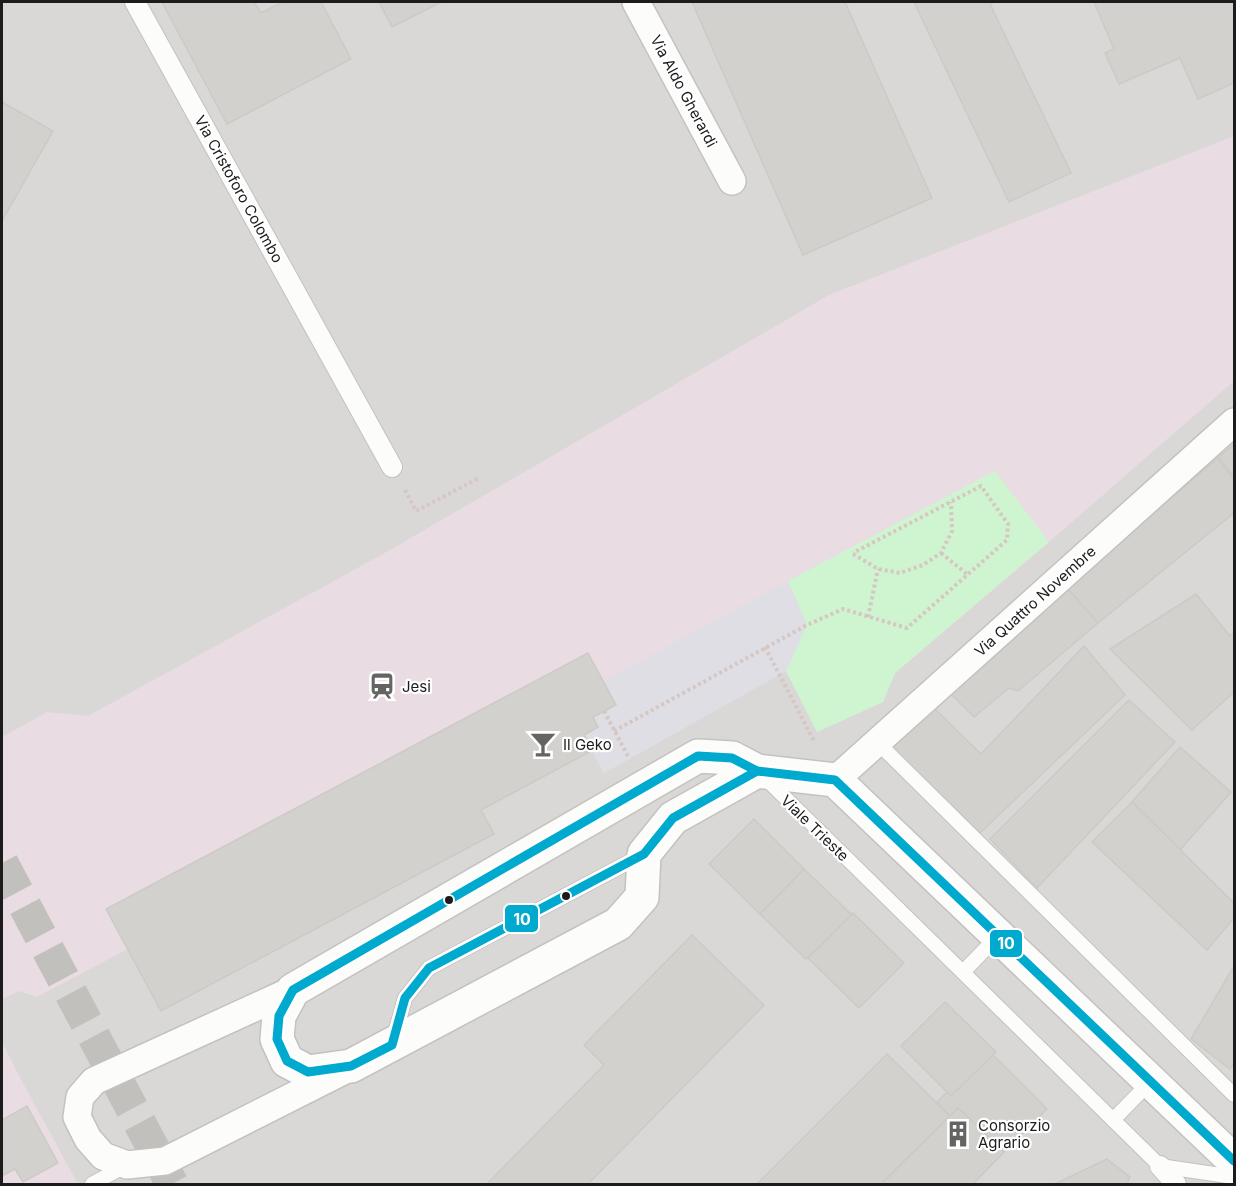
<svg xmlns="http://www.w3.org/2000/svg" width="1236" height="1186" viewBox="0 0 1236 1186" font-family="Inter,sans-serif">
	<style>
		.residential { fill: #d9d8d6 }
		.industrial { fill: #e9dce3 }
		.park { fill: #cff4d0 }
		.plaza { fill: #dedee4 }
		.building { fill: #d3d1cd; stroke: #cdcac5; stroke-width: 1.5 }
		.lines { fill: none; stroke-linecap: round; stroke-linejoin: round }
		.secondary-tunnel { stroke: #c1c0bc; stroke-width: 33; stroke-dasharray: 33 16; stroke-linecap: butt }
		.service-casing { stroke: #c3c2c0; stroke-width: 16 }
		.pedestrian-casing { stroke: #c3c2c0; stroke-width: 22 }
		.minor-casing { stroke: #c3c2c0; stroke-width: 30 }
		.tertiary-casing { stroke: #c3c2c0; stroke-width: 36 }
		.path { stroke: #d6c7c3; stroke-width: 4; stroke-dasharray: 3 3; stroke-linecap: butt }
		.service { stroke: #fcfcfb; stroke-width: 14 }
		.pedestrian { stroke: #fcfcfb; stroke-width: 20 }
		.minor { stroke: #fcfcfb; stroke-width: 27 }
		.tertiary { stroke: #fcfcfb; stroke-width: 33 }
		.bus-1-casing { stroke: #fff; stroke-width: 14 }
		.bus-1 { stroke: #00a9ce; stroke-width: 9 }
		.bus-dot { fill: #1c1c1c; stroke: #fff; stroke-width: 2 }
		.labels { text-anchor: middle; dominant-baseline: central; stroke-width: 4.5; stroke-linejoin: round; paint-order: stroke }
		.street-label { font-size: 15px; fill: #1c1c1c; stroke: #fff }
		.poi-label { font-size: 15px; fill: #1c1c1c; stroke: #fff; text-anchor: start }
		.line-badge { stroke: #fff; stroke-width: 2 }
		.badge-label { font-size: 16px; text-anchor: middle; font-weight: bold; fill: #fff }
	</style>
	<rect width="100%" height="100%" fill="#eae9e4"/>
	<rect class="residential" x="2" y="2" width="1232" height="1182"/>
	<g class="industrial">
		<path d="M 1234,136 L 1234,381 L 1049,542 L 895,673 L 883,702 L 817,732 L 786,671 L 604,773 L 592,751 L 481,810 L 494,834 L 161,1011 L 128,949 L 37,997 L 19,991 L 2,999 L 2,737 L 47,712 L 88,716 L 383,554 L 829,295 Z"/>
		<path d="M 2,1042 L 24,1085 L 78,1184 L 2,1184 Z"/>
	</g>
	<path class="park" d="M 995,471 L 1049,542 L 895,673 L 883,702 L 817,732 L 786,671 L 807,625 L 788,581 Z"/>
	<path class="plaza" d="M 788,581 L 807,625 L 786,671 L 604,773 L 584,735 L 593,717 L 616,705 L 603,682 Z"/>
	<g class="building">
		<path d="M 162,2 L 254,2 L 261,13 L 283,2 L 321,2 L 351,59 L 227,124 Z"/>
		<path d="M 379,2 L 441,2 L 392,27 Z"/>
		<path d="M 692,2 L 845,2 L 932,198 L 803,255 Z"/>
		<path d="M 914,2 L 995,2 L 990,4 L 1071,173 L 1009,202 Z"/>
		<path d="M 1094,2 L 1234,2 L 1234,83 L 1198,99 L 1180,58 L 1119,84 L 1105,53 L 1114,49 Z"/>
		<path d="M 2,102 L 53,131 L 2,221 Z"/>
		<path d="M 1234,444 L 1234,477 L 1218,458 Z"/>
		<path d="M 1218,458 L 1234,480 L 1234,513 L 1098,623 L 1066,587 Z"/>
		<path d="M 1066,587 L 1098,623 L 1018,691 L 1009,688 L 974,717 L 948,691 Z"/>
		<path d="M 1196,594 L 1230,636 L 1234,632 L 1234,692 L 1192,730 L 1110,649 Z"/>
		<path d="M 1084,646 L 1125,695 L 980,833 L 890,745 L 933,707 L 981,754 Z"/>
		<path d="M 588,653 L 616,705 L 593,717 L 598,727 L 584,735 L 593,750 L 481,810 L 494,834 L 161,1011 L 106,909 Z"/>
		<path d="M 1129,700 L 1175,742 L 1037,888 L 990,839 Z"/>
		<path d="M 1180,747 L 1231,792 L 1180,850 L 1132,802 Z"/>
		<path d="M 1132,802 L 1234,903 L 1234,918 L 1207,950 L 1092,842 Z"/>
		<path d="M 754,819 L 804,869 L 760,914 L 709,864 Z"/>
		<path d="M 804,869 L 852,915 L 806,959 L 760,914 Z"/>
		<path d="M 853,913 L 904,963 L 859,1008 L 808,958 Z"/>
		<path d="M 692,935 L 764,1005 L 588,1184 L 487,1184 L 604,1065 L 584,1045 Z"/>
		<path d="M 1234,966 L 1234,1063 L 1230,1069 L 1191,1039 Z"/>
		<path d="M 945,1002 L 996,1052 L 951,1096 L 901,1046 Z"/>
		<path d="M 887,1054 L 950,1116 L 881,1184 L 757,1184 Z"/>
		<path d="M 993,1055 L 1047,1109 L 1004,1152 L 958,1108 L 950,1116 L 937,1102 L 947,1092 L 951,1096 Z"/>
		<path d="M 27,1106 L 58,1163 L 23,1182 L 15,1169 L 2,1176 L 2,1135 L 3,1134 L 2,1131 L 2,1120 Z"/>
		<path d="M 958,1108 L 1004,1152 L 973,1184 L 881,1184 Z"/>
		<path d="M 1107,1159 L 1130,1177 L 1127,1184 L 1055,1184 Z"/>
	</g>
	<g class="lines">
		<path class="secondary-tunnel" d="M 2,863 L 172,1184"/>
		<g class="service-casing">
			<g id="service">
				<path d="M 877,742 L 1234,1095"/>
				<path d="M 765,778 L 1160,1166 L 1234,1177"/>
				<path d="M 963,972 L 998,936"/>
				<path d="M 393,1040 L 405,998 L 429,968 L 642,855"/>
				<path d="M 1113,1120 L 1151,1081"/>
				<path d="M 92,1184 L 127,1165"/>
			</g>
		</g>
		<g class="pedestrian-casing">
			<g id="pedestrian">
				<path d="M 135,2 L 392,467"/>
				<path d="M 1160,1166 L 1176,1184"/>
			</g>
		</g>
		<g class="minor-casing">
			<g id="minor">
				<path d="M 636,2 L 732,181"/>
				<path d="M 835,780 L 1234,422"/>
				<path d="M 293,990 L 94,1081 L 80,1097 L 77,1117 L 88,1139 L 103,1156 L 127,1165 L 165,1161 L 341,1072"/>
			</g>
		</g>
		<g class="tertiary-casing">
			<path id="tertiary" d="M 757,771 L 673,818 L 644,854 L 642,897 L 618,924 L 351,1066 L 308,1072 L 287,1061 L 277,1039 L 279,1016 L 293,990 L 698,756 L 732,758 L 757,771 L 835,780 L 1234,1161"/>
		</g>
		<g class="path">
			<path d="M 405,490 L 416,511 L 479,478"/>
			<path d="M 941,553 L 968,575"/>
			<path d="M 853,554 L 878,569 L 900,573 L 923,565 L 941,553 L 952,531 L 951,502"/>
			<path d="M 868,617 L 878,569"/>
			<path d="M 765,647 L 815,743"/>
			<path d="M 604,711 L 629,758"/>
			<path d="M 614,731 L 807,625 L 843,609 L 907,628 L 1007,540 L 1008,524 L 981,486 L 853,553"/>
		</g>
		<use href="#service" class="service"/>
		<use href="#pedestrian" class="pedestrian"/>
		<use href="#minor" class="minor"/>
		<use href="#tertiary" class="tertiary"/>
		<g class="bus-1-casing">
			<g id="bus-1">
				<path d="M 698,756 L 732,758 L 757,771 L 673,818 L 644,854 L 429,968 L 405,998 L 392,1045 L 351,1066 L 308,1072 L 287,1061 L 277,1039 L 279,1016 L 293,990 Z"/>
				<path d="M 757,771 L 835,780 L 1234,1161"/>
			</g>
		</g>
		<use href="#bus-1" class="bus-1"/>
	</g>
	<defs>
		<g id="station-bare" transform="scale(2.07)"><path d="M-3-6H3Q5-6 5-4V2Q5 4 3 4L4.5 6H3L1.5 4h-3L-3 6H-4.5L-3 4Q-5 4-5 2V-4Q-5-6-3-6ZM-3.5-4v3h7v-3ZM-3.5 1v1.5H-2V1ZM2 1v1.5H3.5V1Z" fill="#646462" stroke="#fff" stroke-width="2.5" paint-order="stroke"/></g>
		<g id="bar-bare" transform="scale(2.07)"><path d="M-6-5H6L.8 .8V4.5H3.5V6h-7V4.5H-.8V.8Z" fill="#646462" stroke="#fff" stroke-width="2.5" paint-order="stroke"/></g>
		<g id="building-bare" transform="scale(2.07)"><path d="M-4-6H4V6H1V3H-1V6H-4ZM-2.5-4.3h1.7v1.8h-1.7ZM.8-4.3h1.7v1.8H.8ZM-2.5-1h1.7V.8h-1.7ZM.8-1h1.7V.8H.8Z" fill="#646462" stroke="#fff" stroke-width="2.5" paint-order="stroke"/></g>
	</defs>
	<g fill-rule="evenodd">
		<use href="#station-bare" x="382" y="686"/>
		<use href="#bar-bare" x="543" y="744"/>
		<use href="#building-bare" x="958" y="1134"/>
	</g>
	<g class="bus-dot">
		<circle cx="566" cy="896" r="5"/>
		<circle cx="449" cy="900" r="5"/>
	</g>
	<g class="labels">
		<g class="street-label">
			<text transform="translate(684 91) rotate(62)">Via Aldo Gherardi</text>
			<text transform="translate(239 189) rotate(61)">Via Cristoforo Colombo</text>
			<text transform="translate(1035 601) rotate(-42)">Via Quattro Novembre</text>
			<text transform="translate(815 828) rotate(44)">Viale Trieste</text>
		</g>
		<g class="poi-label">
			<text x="402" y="686">Jesi</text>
			<text x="563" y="744">Il Geko</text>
			<text x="978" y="1125">Consorzio<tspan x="978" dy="17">Agrario</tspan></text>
		</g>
	</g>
	<g class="line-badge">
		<rect x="504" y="904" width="35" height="29" rx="6" fill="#00a9ce"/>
		<rect x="989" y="929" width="34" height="29" rx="6" fill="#00a9ce"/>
	</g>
	<g class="badge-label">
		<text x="522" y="925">10</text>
		<text x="1006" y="949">10</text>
	</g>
	<rect width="1236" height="1186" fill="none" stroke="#1c1c1c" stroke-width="6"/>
</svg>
